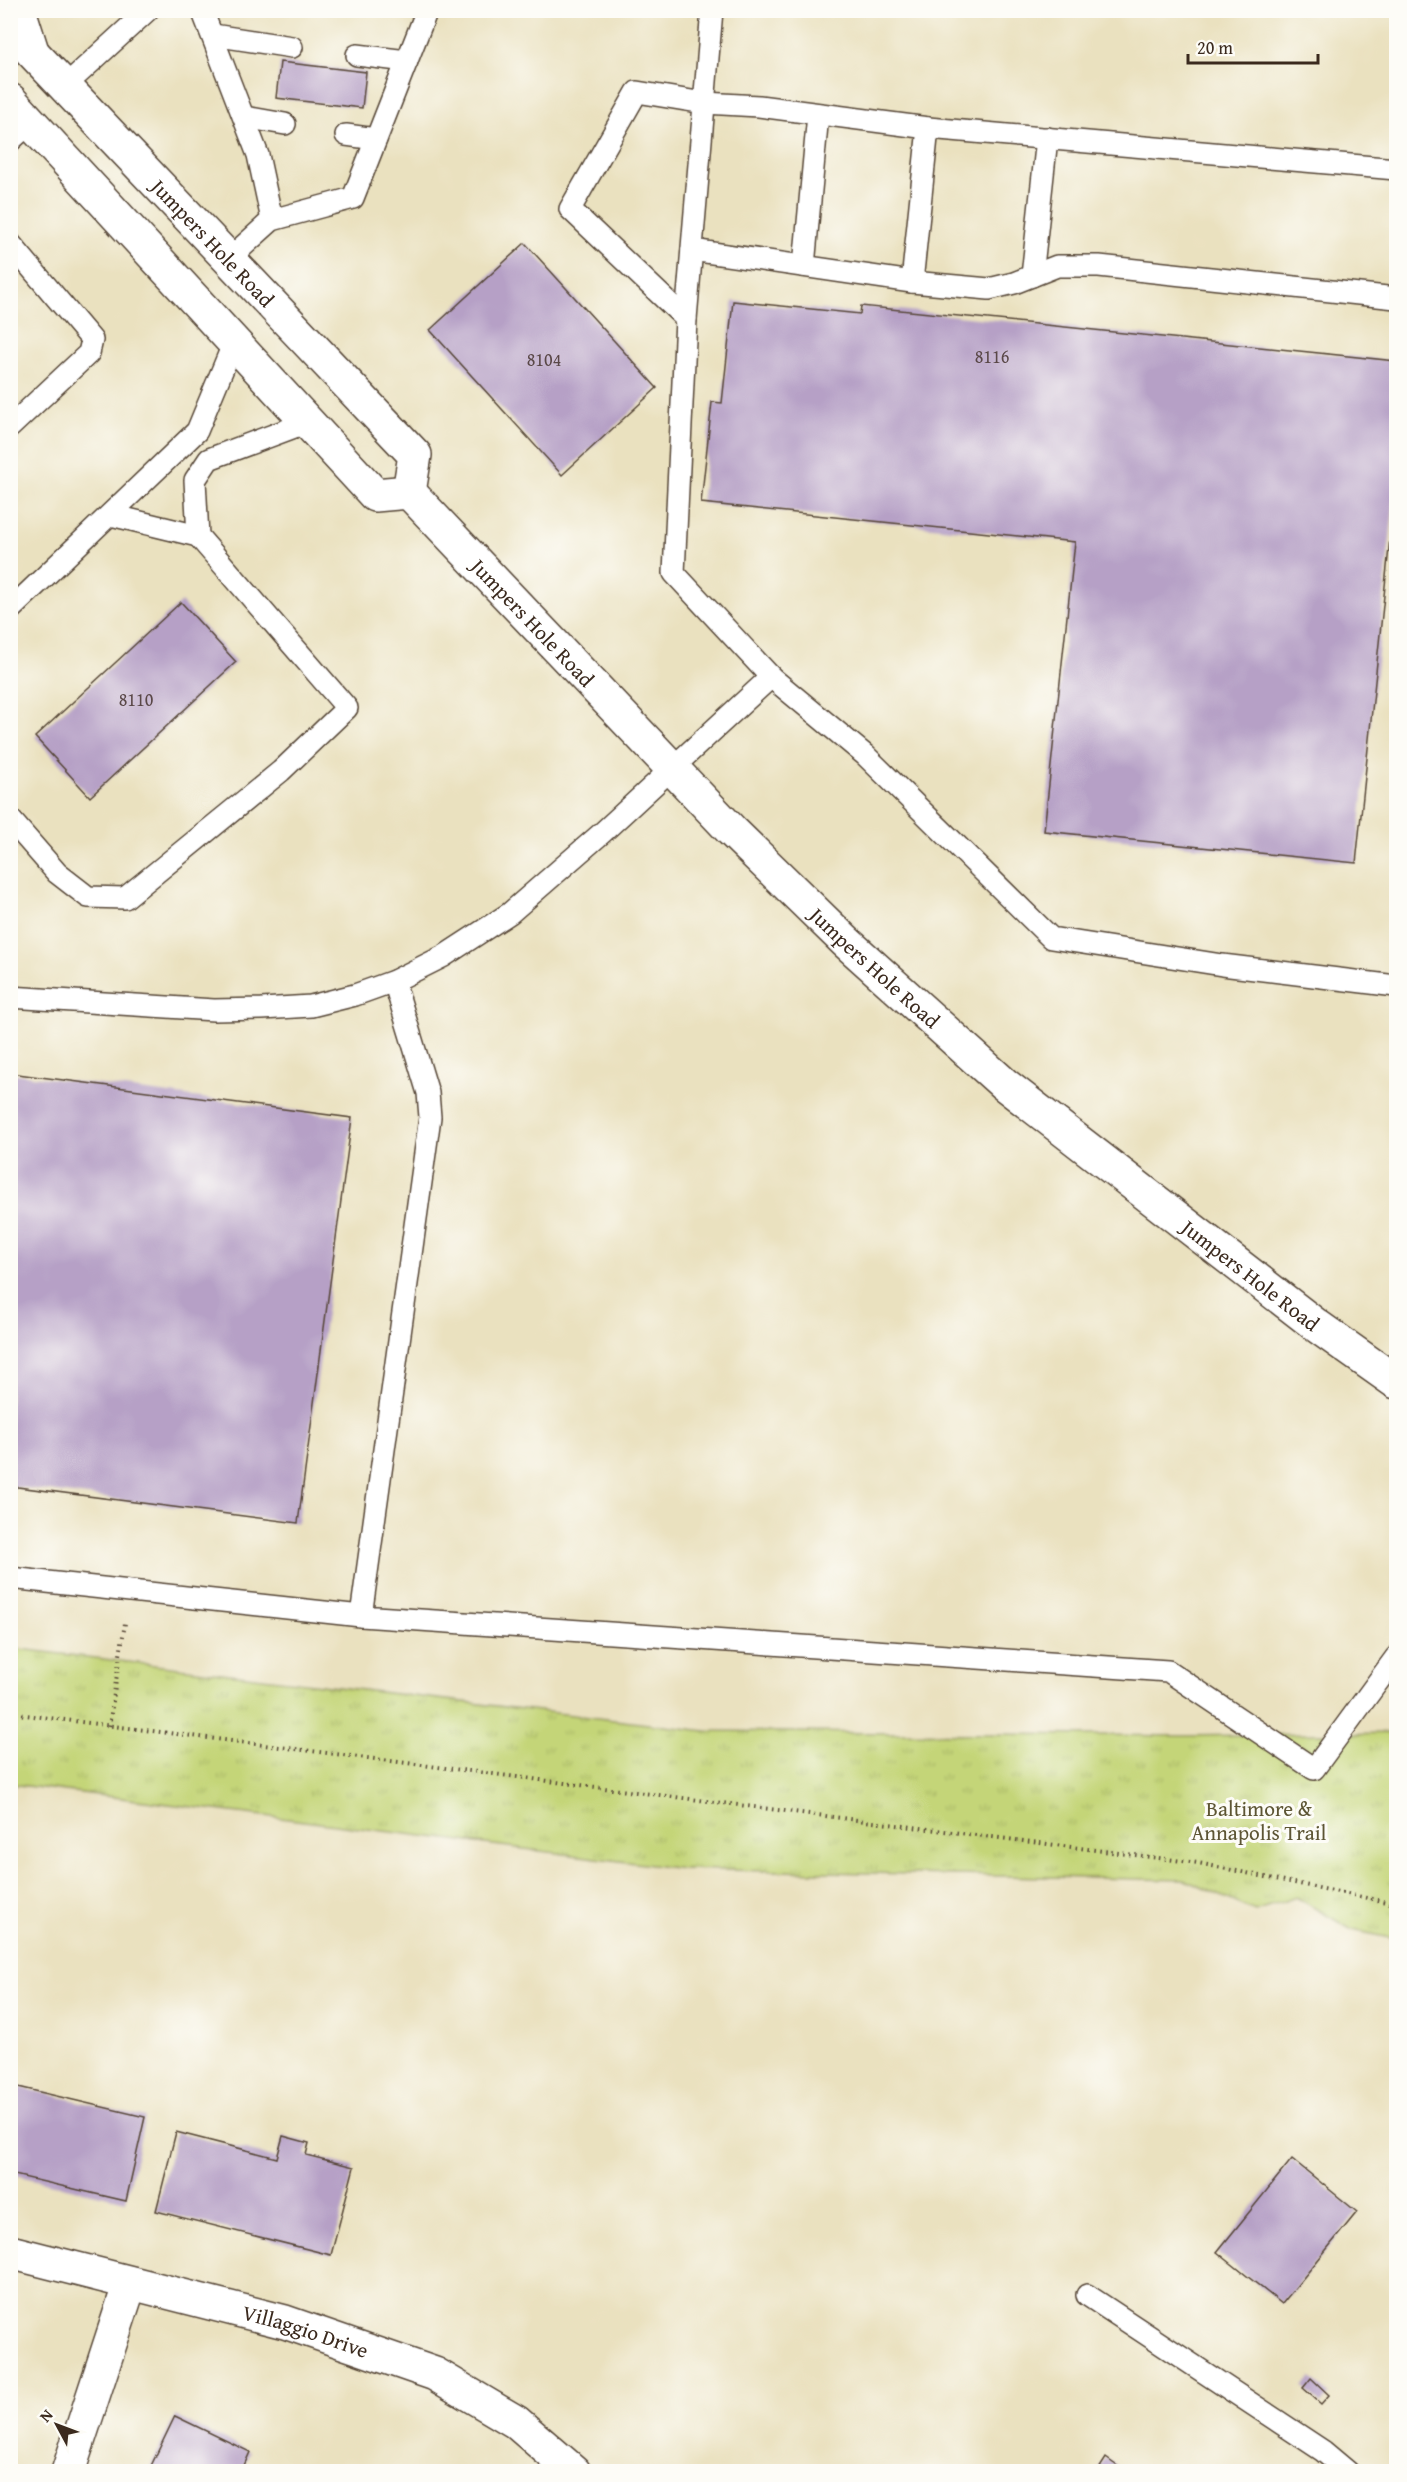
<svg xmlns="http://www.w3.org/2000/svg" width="1407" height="2482" viewBox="0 0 1407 2482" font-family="'Gentium Book Plus',serif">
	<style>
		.park { fill: url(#park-tufts); stroke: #80804b; stroke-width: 1.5 }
		.building { fill: #b6a0c6 }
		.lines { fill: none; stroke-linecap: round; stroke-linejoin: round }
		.lane-casing { stroke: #554536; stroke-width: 24 }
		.street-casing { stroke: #554536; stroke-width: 36 }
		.secondary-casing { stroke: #554536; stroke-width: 36 }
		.primary-casing { stroke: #554536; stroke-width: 36 }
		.path { stroke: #554536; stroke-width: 4; stroke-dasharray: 1.5 4.5; stroke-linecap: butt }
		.lane { stroke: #fff; stroke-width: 21 }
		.street { stroke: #fff; stroke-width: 33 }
		.secondary { stroke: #fff; stroke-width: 33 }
		.primary { stroke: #fff; stroke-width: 33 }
		.labels { text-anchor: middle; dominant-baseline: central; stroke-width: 6; stroke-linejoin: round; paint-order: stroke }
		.number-label { font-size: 18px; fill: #5a4848 }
		.street-label { font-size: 21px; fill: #3b2a1e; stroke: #fdfcf7 }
		.park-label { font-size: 21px; fill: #5d5534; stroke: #fdfcf7 }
	</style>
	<defs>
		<pattern id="park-tufts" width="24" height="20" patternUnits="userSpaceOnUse" patternTransform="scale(1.5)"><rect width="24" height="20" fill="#c4d578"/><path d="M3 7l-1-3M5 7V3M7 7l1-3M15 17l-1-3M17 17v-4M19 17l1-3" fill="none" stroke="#a9b767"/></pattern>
	</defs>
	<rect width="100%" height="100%" fill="#fdfcf7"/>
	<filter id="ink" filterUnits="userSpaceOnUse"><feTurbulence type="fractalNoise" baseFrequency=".0167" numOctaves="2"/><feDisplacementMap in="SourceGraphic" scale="12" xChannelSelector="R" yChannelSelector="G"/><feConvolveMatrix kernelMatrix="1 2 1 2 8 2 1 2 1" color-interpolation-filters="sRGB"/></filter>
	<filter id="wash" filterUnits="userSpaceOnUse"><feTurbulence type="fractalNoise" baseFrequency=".008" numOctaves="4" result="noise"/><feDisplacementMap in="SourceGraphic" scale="24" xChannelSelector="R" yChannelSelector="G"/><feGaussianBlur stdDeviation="1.35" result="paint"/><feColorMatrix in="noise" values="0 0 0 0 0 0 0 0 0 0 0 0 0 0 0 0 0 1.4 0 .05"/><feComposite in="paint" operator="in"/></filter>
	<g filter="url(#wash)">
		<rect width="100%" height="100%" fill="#eae1bf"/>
		<path class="park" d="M 11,1648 L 706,1731 L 1182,1736 L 1396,1733 L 1396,1939 L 1352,1930 L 1296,1897 L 1255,1911 L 1185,1880 L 683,1869 L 11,1784 Z"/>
		<g id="blocks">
			<g class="building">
				<path d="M 280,62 L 366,72 L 362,108 L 276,98 Z"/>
				<path d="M 525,243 L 657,388 L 562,475 L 430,330 Z"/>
				<path d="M 733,301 L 860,314 L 861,306 L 1396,361 L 1396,481 L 1356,863 L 1044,831 L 1075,542 L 701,503 L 712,402 L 722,403 Z"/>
				<path d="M 181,602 L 236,662 L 90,797 L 35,737 Z"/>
				<path d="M 10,1073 L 352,1118 L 298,1523 L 10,1486 Z"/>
				<path d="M 10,2085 L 145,2117 L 126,2201 L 10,2174 Z"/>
				<path d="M 176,2132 L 277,2158 L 283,2136 L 309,2143 L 306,2155 L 354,2167 L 331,2255 L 156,2211 Z"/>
				<path d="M 1292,2159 L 1357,2212 L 1282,2304 L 1217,2252 Z"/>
				<path d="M 1311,2378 L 1329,2395 L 1321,2404 L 1303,2388 Z"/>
				<path d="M 175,2416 L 250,2452 L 241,2472 L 148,2472 Z"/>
				<path d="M 1106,2458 L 1113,2463 L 1126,2472 L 1097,2472 Z"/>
			</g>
		</g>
	</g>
	<g filter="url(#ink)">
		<use href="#blocks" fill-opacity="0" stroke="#554536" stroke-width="1.5"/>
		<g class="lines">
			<g class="lane-casing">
				<g id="lane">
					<path d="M 202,10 L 258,155 L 272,220"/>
					<path d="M 213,35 L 292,47"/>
					<path d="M 357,55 L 407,61"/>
					<path d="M 65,86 L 148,10"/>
					<path d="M 244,117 L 285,124"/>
					<path d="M 346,135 L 376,139"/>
					<path d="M 10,141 L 31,122"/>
					<path d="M 10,243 L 92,340 L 89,353 L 10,427"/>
					<path d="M 692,250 L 912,282 L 989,289 L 1014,283 L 1057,266 L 1099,266 L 1396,298"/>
					<path d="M 229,259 L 272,220 L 353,198 L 427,10"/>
					<path d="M 804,266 L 818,114"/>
					<path d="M 1032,276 L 1047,138"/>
					<path d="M 912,282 L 928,128"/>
					<path d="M 686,319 L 570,209 L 637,92 L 704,103 L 759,106 L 928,128 L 1396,169"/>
					<path d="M 111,515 L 198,536"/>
					<path d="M 10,610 L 197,431 L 234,342"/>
					<path d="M 771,677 L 865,755 L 1051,938 L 1222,965 L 1396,986"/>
					<path d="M 10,819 L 57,873 L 88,897 L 125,898 L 281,771 L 347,708 L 198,536 L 195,480 L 209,459 L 308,422"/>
					<path d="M 394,981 L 428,1093 L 430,1117 L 361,1616 L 1168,1671 L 1314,1769 L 1396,1657"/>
					<path d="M 10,997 L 214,1010 L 262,1009 L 311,1006 L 355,995 L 394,981 L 444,956 L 510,913 L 603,832 L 771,677 L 674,573 L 686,319 L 712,10"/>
					<path d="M 10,1578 L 361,1616"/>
					<path d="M 1087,2295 L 1323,2451 L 1348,2472"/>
				</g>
			</g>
			<g class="street-casing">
				<g id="street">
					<path id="s1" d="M 10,2252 L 285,2322 L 435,2374 L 516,2422 L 574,2472"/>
					<path d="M 68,2472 L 130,2283"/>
				</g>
			</g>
			<g class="secondary-casing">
				<g id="secondary">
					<path id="s2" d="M 12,31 L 415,455 L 409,492"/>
					<path d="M 10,100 L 375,495 L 409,492"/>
					<path id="s3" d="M 409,492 L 732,831 L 845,941 L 1004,1084 L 1317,1326 L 1396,1382"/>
				</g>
			</g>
			<g class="primary-casing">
				<path id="primary" d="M 19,10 L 32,51"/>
			</g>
			<g class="path">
				<path d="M 10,1713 L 1198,1863 L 1396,1904"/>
				<path d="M 109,1726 L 125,1623"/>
			</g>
			<use href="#lane" class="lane"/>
			<use href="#street" class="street"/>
			<use href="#secondary" class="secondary"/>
			<use href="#primary" class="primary"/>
		</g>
	</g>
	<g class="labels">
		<g class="number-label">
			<text x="992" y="356">8116</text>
			<text x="544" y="359">8104</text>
			<text x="136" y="699">8110</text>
		</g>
		<g class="street-label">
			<text stroke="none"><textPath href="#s2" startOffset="292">Jumpers Hole Road</textPath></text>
			<text stroke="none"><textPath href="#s3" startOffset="180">Jumpers Hole Road</textPath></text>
			<text stroke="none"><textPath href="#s3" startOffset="666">Jumpers Hole Road</textPath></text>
			<text stroke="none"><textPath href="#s3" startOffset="1152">Jumpers Hole Road</textPath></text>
			<text stroke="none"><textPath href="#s1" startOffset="306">Villaggio Drive</textPath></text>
		</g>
		<g class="park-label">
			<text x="1259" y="1808">Baltimore &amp;<tspan x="1259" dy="24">Annapolis Trail</tspan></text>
		</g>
	</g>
	<rect width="1407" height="2482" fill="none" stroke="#fdfcf7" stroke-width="36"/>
	<g transform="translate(57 2425) rotate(311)" stroke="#fdfcf7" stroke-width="4.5" paint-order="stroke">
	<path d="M0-4.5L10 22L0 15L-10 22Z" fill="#3b2a1e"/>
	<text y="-9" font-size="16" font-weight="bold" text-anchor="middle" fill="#3b2a1e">N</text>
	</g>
	<path d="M1188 54v9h130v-9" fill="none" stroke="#3b2a1e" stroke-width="3"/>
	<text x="1197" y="54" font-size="18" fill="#3b2a1e" stroke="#fdfcf7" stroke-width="4.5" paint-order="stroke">20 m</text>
</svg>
